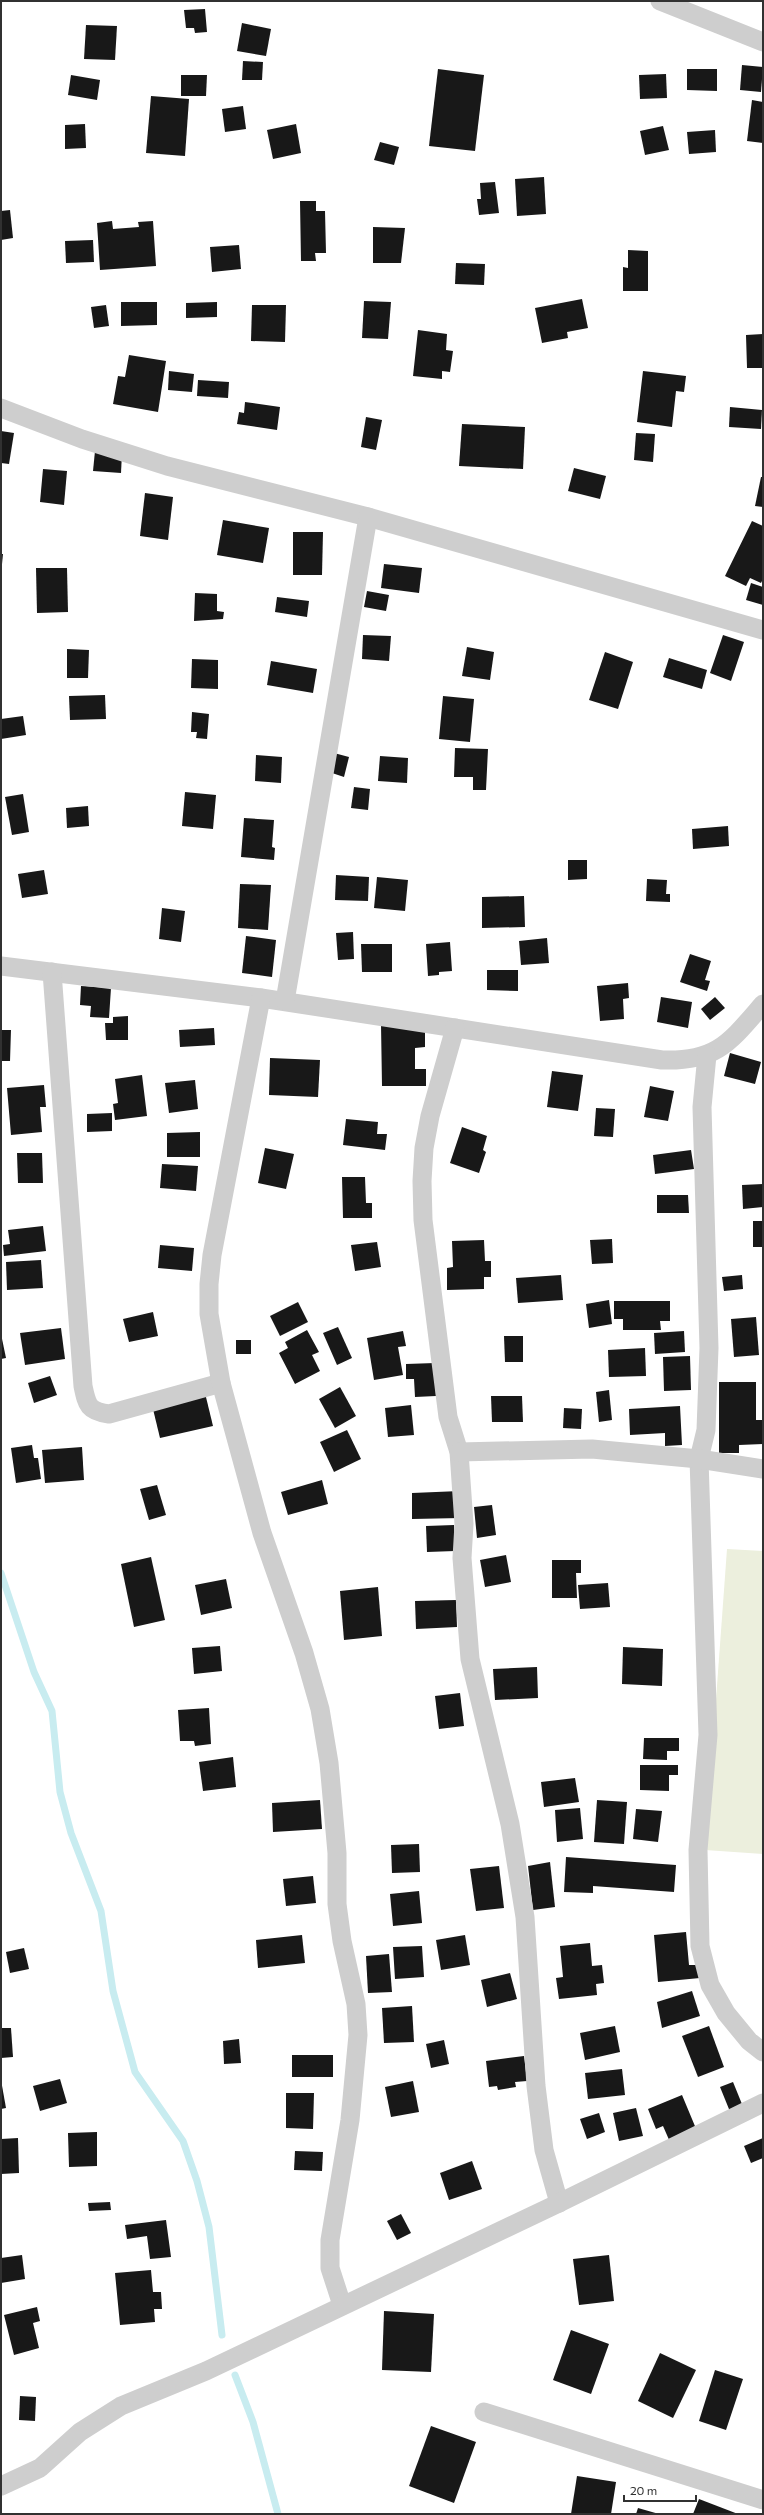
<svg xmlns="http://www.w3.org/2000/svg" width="764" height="2515" viewBox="0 0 764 2515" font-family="Commissioner,sans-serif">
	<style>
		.green { fill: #ecefdd }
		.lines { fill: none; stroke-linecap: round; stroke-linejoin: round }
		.stream { stroke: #c8ecf0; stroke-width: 7 }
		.building { fill: #181818 }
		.street { stroke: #cecece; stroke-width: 19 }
	</style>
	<rect width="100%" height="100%" fill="#fff"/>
	<path class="green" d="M 727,1549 L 763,1551 L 763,1854 L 705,1850 Z"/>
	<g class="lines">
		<g class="stream">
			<path d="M 1,1573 L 34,1672 L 52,1711 L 60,1792 L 71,1833 L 101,1911 L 113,1991 L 135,2072 L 183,2141 L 197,2181 L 209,2227 L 222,2335"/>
			<path d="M 235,2375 L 253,2422 L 278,2514"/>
		</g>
	</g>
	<g class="building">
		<path d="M 205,9 L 207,32 L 195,33 L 194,28 L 186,28 L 184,10 Z"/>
		<path d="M 242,23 L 271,29 L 266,56 L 237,51 Z"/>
		<path d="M 86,25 L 117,26 L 115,60 L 84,59 Z"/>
		<path d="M 243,61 L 263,62 L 262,80 L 242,80 Z"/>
		<path d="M 742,65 L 763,67 L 761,92 L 740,90 Z"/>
		<path d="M 438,69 L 484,75 L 475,151 L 429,146 Z"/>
		<path d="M 687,69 L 717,69 L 717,91 L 687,90 Z"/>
		<path d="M 666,74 L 667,98 L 640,99 L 639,75 Z"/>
		<path d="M 71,75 L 100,80 L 97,100 L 68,95 Z"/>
		<path d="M 181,75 L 207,75 L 206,96 L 181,96 Z"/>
		<path d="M 151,96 L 189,99 L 185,156 L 146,153 Z"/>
		<path d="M 752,100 L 763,102 L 763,143 L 747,141 Z"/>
		<path d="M 243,106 L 246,129 L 225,132 L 222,109 Z"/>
		<path d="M 85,124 L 86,148 L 65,149 L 65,125 Z"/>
		<path d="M 296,124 L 301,153 L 273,159 L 267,130 Z"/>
		<path d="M 663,126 L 669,150 L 645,155 L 640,131 Z"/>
		<path d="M 715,130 L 716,152 L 689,154 L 687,132 Z"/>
		<path d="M 380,142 L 399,147 L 394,165 L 374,160 Z"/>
		<path d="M 544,177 L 546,214 L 517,216 L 515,179 Z"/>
		<path d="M 495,182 L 499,213 L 479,215 L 477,199 L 481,199 L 480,183 Z"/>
		<path d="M 300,201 L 316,201 L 316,211 L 325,211 L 326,253 L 315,253 L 316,261 L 301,261 Z"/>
		<path d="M 10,210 L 13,238 L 1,240 L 1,211 Z"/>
		<path d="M 112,221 L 113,229 L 139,227 L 138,222 L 153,221 L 156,266 L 100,270 L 97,223 Z"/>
		<path d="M 373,227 L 405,228 L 401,263 L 373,263 Z"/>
		<path d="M 93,240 L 94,262 L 66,263 L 65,241 Z"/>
		<path d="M 239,245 L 241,269 L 212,272 L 210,247 Z"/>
		<path d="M 628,250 L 648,251 L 648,291 L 623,291 L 623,267 L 628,268 Z"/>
		<path d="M 456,263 L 485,264 L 484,285 L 455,284 Z"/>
		<path d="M 582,299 L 588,328 L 567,332 L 568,338 L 542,343 L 535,308 Z"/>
		<path d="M 364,301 L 391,302 L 388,339 L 362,338 Z"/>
		<path d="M 121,302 L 157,302 L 157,325 L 121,326 Z"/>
		<path d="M 217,302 L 217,317 L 186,318 L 186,303 Z"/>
		<path d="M 106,305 L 109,326 L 94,328 L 91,307 Z"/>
		<path d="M 252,305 L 286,305 L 285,342 L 251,341 Z"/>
		<path d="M 418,330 L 447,334 L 446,350 L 453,351 L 450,372 L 442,371 L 442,379 L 413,376 Z"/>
		<path d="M 763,334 L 763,368 L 747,368 L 746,335 Z"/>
		<path d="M 129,355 L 166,361 L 158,412 L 113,404 L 118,376 L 125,377 Z"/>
		<path d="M 169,371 L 194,374 L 192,392 L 168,390 Z"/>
		<path d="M 643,371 L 686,376 L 684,392 L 676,391 L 672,427 L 637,422 Z"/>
		<path d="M 198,380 L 229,382 L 228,398 L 197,396 Z"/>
		<path d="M 245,402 L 280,407 L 277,430 L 237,424 L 239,412 L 244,413 Z"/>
		<path d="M 730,407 L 762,410 L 761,429 L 729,427 Z"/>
		<path d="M 366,417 L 382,420 L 376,450 L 361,447 Z"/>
		<path d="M 462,424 L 525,427 L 523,469 L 459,466 Z"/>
		<path d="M 1,431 L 14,433 L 9,464 L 1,463 Z"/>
		<path d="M 636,433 L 655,434 L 653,462 L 634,460 Z"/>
		<path d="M 95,451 L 122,453 L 121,473 L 93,471 Z"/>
		<path d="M 574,468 L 606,476 L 600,499 L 568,491 Z"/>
		<path d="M 43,469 L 67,471 L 64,505 L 40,502 Z"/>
		<path d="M 761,477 L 763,477 L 763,507 L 755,506 Z"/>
		<path d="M 145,493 L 173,497 L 168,540 L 140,536 Z"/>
		<path d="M 223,520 L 269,528 L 263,563 L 217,555 Z"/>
		<path d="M 752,521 L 763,526 L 763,579 L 761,583 L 750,578 L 746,586 L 725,576 Z"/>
		<path d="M 293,532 L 323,532 L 322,575 L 293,575 Z"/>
		<path d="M 1,554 L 3,554 L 2,564 L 1,564 Z"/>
		<path d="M 384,564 L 422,568 L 419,593 L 381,588 Z"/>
		<path d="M 36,568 L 67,568 L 68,612 L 37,613 Z"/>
		<path d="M 751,583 L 763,587 L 763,605 L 746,600 Z"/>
		<path d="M 367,591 L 389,595 L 386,611 L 364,607 Z"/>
		<path d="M 195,593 L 217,594 L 217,611 L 224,612 L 223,619 L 194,621 Z"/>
		<path d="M 277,597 L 309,601 L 307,617 L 275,612 Z"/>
		<path d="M 363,635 L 391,636 L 389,661 L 362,659 Z"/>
		<path d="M 723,635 L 744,642 L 731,681 L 710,673 Z"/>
		<path d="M 467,647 L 494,652 L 490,680 L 462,676 Z"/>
		<path d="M 67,649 L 89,650 L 88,678 L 67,678 Z"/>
		<path d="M 605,652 L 633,662 L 618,709 L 589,700 Z"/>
		<path d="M 669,658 L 707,670 L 702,689 L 663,677 Z"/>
		<path d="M 192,659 L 218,660 L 218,689 L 191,688 Z"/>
		<path d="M 271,661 L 317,669 L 313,693 L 267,685 Z"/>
		<path d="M 105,695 L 106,719 L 70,720 L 69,696 Z"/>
		<path d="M 443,696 L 474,699 L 470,742 L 439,739 Z"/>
		<path d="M 192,712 L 209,714 L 207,739 L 196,738 L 197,732 L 191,732 Z"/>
		<path d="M 23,716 L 26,735 L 1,739 L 1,719 Z"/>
		<path d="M 455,748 L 488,749 L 486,790 L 473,790 L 473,777 L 454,777 Z"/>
		<path d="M 334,753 L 349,757 L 344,777 L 329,772 Z"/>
		<path d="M 256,755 L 282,757 L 281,783 L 255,781 Z"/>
		<path d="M 380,756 L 408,758 L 407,783 L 378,781 Z"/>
		<path d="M 354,787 L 370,789 L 368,810 L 351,808 Z"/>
		<path d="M 185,792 L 216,795 L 213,829 L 182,826 Z"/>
		<path d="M 23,794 L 29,832 L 12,835 L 5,797 Z"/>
		<path d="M 88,806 L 89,826 L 67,828 L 66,808 Z"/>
		<path d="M 244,818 L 274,820 L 272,847 L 275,848 L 274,860 L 241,857 Z"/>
		<path d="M 728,826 L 729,846 L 693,849 L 692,829 Z"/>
		<path d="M 568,860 L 587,860 L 587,879 L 568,880 Z"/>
		<path d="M 44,870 L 48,894 L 22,898 L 18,874 Z"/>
		<path d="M 336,875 L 369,877 L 368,901 L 335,900 Z"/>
		<path d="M 377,877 L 408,880 L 405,911 L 374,908 Z"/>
		<path d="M 647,879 L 667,880 L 666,894 L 670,894 L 670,902 L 646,901 Z"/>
		<path d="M 240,884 L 271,885 L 268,930 L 238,928 Z"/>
		<path d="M 524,896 L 525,927 L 482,928 L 482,897 Z"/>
		<path d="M 162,908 L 185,911 L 181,942 L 159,939 Z"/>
		<path d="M 353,932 L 354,959 L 338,960 L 336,933 Z"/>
		<path d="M 246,936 L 276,940 L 272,977 L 242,973 Z"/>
		<path d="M 547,938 L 549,963 L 521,965 L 519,941 Z"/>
		<path d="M 450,942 L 452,971 L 439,972 L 439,975 L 428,976 L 426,944 Z"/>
		<path d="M 361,944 L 392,944 L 392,972 L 362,972 Z"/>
		<path d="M 690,954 L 711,961 L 705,980 L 710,981 L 707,991 L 680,982 Z"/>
		<path d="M 487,970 L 518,970 L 518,991 L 487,990 Z"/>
		<path d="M 628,983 L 629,998 L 623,999 L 624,1019 L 600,1021 L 597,986 Z"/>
		<path d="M 81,986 L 111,988 L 109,1018 L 90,1017 L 91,1006 L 80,1005 Z"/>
		<path d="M 661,997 L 692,1002 L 688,1028 L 657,1022 Z"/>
		<path d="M 715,997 L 725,1008 L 710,1020 L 701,1009 Z"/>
		<path d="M 128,1016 L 128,1040 L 106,1040 L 105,1023 L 113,1023 L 113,1017 Z"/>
		<path d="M 381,1024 L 425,1024 L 425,1047 L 415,1048 L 415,1069 L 426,1069 L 426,1086 L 382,1086 Z"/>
		<path d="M 214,1028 L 215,1045 L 180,1047 L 179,1030 Z"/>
		<path d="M 1,1030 L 11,1030 L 10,1061 L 1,1061 Z"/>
		<path d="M 730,1053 L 761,1062 L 755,1084 L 724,1076 Z"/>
		<path d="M 270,1058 L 320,1060 L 318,1097 L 269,1095 Z"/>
		<path d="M 552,1071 L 583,1075 L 578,1111 L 547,1107 Z"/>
		<path d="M 142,1075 L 147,1116 L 115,1120 L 113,1104 L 118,1103 L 115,1079 Z"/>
		<path d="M 195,1080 L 198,1109 L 169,1113 L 165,1083 Z"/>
		<path d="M 44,1085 L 46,1107 L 40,1107 L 42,1132 L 11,1135 L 7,1088 Z"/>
		<path d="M 650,1086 L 674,1091 L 668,1121 L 644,1117 Z"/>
		<path d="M 596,1108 L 615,1109 L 613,1137 L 594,1136 Z"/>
		<path d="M 112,1113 L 112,1131 L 87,1132 L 87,1114 Z"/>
		<path d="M 346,1119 L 378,1122 L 377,1134 L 387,1134 L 385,1150 L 343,1145 Z"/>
		<path d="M 462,1127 L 487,1136 L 483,1150 L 486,1152 L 479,1173 L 450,1163 Z"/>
		<path d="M 200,1132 L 200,1157 L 167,1157 L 167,1133 Z"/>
		<path d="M 265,1148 L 294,1154 L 286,1189 L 258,1183 Z"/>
		<path d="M 691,1150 L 694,1169 L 655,1174 L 653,1155 Z"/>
		<path d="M 17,1153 L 42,1153 L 43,1183 L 18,1183 Z"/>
		<path d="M 162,1164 L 198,1166 L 196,1191 L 160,1188 Z"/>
		<path d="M 342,1177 L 365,1177 L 366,1203 L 372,1203 L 372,1218 L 343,1218 Z"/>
		<path d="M 763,1184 L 763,1207 L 743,1209 L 742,1185 Z"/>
		<path d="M 657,1195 L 688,1195 L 689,1213 L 657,1213 Z"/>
		<rect x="753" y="1221" width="10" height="26"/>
		<path d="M 43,1226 L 46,1251 L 4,1256 L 3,1245 L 10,1244 L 8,1230 Z"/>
		<path d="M 612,1239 L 613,1263 L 592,1264 L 590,1240 Z"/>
		<path d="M 484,1240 L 485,1261 L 491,1261 L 491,1277 L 484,1277 L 484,1289 L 447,1290 L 447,1268 L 453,1267 L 452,1241 Z"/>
		<path d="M 377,1242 L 381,1267 L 355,1271 L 351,1245 Z"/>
		<path d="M 160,1245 L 194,1248 L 192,1271 L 158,1268 Z"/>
		<path d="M 41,1260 L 43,1288 L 7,1290 L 6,1262 Z"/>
		<path d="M 561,1275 L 563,1300 L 518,1303 L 516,1278 Z"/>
		<path d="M 742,1275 L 743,1289 L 724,1291 L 722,1277 Z"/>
		<path d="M 609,1300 L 612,1324 L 589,1328 L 586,1304 Z"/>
		<path d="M 614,1301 L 670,1301 L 670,1321 L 660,1321 L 661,1330 L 623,1330 L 623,1319 L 614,1319 Z"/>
		<path d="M 298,1302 L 308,1322 L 280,1336 L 270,1316 Z"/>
		<path d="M 153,1312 L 158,1336 L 129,1342 L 123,1319 Z"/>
		<path d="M 756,1317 L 759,1355 L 734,1357 L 731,1319 Z"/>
		<path d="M 338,1327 L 352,1358 L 337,1365 L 323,1333 Z"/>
		<path d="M 61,1328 L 65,1359 L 25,1365 L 20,1333 Z"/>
		<path d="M 307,1330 L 319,1352 L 312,1355 L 320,1371 L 295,1384 L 279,1353 L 288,1348 L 285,1342 Z"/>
		<path d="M 403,1331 L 406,1346 L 398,1347 L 403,1375 L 374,1380 L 367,1338 Z"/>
		<path d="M 684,1331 L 685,1352 L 655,1354 L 654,1333 Z"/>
		<path d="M 1,1334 L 6,1358 L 1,1359 Z"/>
		<path d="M 504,1336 L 523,1336 L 523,1362 L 505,1362 Z"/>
		<rect x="236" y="1340" width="15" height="14"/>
		<path d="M 645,1348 L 646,1376 L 609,1377 L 608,1350 Z"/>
		<path d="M 690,1356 L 691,1390 L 664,1391 L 663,1357 Z"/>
		<path d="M 435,1363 L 436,1396 L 415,1397 L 414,1379 L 406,1379 L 406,1364 Z"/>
		<path d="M 50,1376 L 57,1395 L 34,1403 L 28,1383 Z"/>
		<path d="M 719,1382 L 756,1382 L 756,1420 L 763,1420 L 763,1444 L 739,1445 L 739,1453 L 719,1453 Z"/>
		<path d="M 340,1387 L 356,1416 L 335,1428 L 319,1399 Z"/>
		<path d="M 609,1390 L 612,1420 L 599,1422 L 596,1392 Z"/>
		<path d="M 205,1393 L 213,1426 L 160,1438 L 152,1405 Z"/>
		<path d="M 491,1396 L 522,1396 L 523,1422 L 492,1422 Z"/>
		<path d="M 411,1405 L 414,1435 L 388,1437 L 385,1408 Z"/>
		<path d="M 680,1406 L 682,1445 L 665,1446 L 665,1433 L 630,1435 L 629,1409 Z"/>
		<path d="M 564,1408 L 582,1409 L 581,1429 L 563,1428 Z"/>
		<path d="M 347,1430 L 361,1459 L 334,1472 L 320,1442 Z"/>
		<path d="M 32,1445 L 34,1458 L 38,1458 L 41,1479 L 16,1483 L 11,1448 Z"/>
		<path d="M 82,1447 L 84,1480 L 45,1483 L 42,1450 Z"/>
		<path d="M 322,1480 L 328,1504 L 288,1515 L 281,1492 Z"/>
		<path d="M 157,1485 L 166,1515 L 149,1520 L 140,1489 Z"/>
		<path d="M 460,1491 L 461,1518 L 412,1519 L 412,1493 Z"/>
		<path d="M 492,1505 L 496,1535 L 477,1538 L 474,1507 Z"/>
		<path d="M 454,1525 L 455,1551 L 427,1552 L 426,1526 Z"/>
		<path d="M 506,1555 L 511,1582 L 485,1587 L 480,1560 Z"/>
		<path d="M 151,1557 L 165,1620 L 134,1627 L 121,1564 Z"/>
		<path d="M 552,1560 L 581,1560 L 581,1573 L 576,1573 L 577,1598 L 552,1598 Z"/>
		<path d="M 226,1579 L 232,1608 L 201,1615 L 195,1585 Z"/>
		<path d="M 608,1583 L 610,1607 L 580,1609 L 578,1585 Z"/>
		<path d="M 378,1587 L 382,1636 L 344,1640 L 340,1591 Z"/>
		<path d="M 456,1600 L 457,1627 L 416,1629 L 415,1601 Z"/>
		<path d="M 220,1646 L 222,1671 L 194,1674 L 192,1648 Z"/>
		<path d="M 623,1647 L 663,1649 L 662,1686 L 622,1684 Z"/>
		<path d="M 537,1667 L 538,1698 L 495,1700 L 493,1669 Z"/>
		<path d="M 460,1693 L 464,1726 L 439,1729 L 435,1696 Z"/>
		<path d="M 209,1708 L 211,1744 L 195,1746 L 194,1741 L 180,1741 L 178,1710 Z"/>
		<path d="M 644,1738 L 679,1738 L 679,1751 L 667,1751 L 667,1760 L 643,1759 Z"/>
		<path d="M 233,1757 L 236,1787 L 203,1791 L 199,1762 Z"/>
		<path d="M 640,1765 L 678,1765 L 678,1775 L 669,1775 L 669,1791 L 640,1790 Z"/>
		<path d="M 575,1778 L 579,1802 L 544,1807 L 541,1782 Z"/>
		<path d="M 320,1800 L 322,1829 L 273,1832 L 272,1803 Z"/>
		<path d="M 597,1800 L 627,1802 L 624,1844 L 594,1842 Z"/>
		<path d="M 580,1808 L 583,1839 L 557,1842 L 555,1810 Z"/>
		<path d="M 636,1809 L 662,1811 L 658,1842 L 633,1839 Z"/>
		<path d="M 419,1844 L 420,1872 L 392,1873 L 391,1845 Z"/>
		<path d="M 566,1857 L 676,1865 L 674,1892 L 593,1886 L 593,1893 L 564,1892 Z"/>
		<path d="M 550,1862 L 555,1907 L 533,1910 L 528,1866 Z"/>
		<path d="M 499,1866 L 504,1908 L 476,1911 L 470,1869 Z"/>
		<path d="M 313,1876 L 316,1903 L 286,1906 L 283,1879 Z"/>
		<path d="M 419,1891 L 422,1923 L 393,1926 L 390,1894 Z"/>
		<path d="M 686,1932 L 689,1965 L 698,1965 L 700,1978 L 658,1982 L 654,1935 Z"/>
		<path d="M 302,1935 L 305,1963 L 258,1968 L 256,1940 Z"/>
		<path d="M 465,1935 L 470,1965 L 441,1970 L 436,1940 Z"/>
		<path d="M 590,1943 L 592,1966 L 602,1965 L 604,1983 L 596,1984 L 597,1995 L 559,1999 L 556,1978 L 563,1977 L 560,1946 Z"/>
		<path d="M 422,1946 L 424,1977 L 395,1979 L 393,1947 Z"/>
		<path d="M 24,1948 L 29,1969 L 10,1973 L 6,1952 Z"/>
		<path d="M 389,1954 L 392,1992 L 368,1993 L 366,1956 Z"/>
		<path d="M 510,1973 L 517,1999 L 487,2007 L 481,1980 Z"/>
		<path d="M 692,1991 L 700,2016 L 662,2028 L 657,2002 Z"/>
		<path d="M 412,2006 L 414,2042 L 384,2043 L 382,2008 Z"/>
		<path d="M 615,2026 L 620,2052 L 585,2060 L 580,2033 Z"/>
		<path d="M 709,2026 L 724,2067 L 698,2077 L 682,2036 Z"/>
		<path d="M 1,2028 L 11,2028 L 13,2057 L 1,2058 Z"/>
		<path d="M 239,2039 L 241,2063 L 224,2064 L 223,2041 Z"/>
		<path d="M 444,2040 L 449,2064 L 431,2068 L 426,2044 Z"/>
		<rect x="292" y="2055" width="41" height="22"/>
		<path d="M 524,2056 L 527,2081 L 515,2082 L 516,2087 L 498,2090 L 497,2086 L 489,2087 L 486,2061 Z"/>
		<path d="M 622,2069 L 625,2095 L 588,2099 L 585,2073 Z"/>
		<path d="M 60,2079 L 67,2103 L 40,2111 L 33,2086 Z"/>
		<path d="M 1,2080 L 6,2108 L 1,2109 Z"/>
		<path d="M 413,2081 L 419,2112 L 391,2117 L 385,2087 Z"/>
		<path d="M 733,2082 L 744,2109 L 731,2114 L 720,2087 Z"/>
		<path d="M 286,2093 L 314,2093 L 313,2129 L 286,2128 Z"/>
		<path d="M 682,2095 L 697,2131 L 670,2142 L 663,2126 L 656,2129 L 648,2109 Z"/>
		<path d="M 636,2108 L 643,2136 L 619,2141 L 613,2113 Z"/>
		<path d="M 599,2113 L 605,2132 L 587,2139 L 580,2119 Z"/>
		<path d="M 97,2132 L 97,2166 L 69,2167 L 68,2133 Z"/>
		<path d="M 18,2138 L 19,2173 L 1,2174 L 1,2139 Z"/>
		<path d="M 763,2138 L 763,2158 L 751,2163 L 744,2146 Z"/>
		<path d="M 295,2151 L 323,2152 L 322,2171 L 294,2170 Z"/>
		<path d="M 472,2161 L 482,2189 L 449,2200 L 440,2173 Z"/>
		<path d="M 110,2202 L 111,2210 L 89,2211 L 88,2203 Z"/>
		<path d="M 401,2214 L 411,2233 L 397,2240 L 387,2221 Z"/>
		<path d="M 166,2220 L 171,2257 L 150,2259 L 147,2236 L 127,2239 L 125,2225 Z"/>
		<path d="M 22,2255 L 25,2279 L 1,2283 L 1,2258 Z"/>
		<path d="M 609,2255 L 614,2301 L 579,2305 L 573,2259 Z"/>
		<path d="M 151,2270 L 153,2292 L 161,2292 L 162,2309 L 154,2309 L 155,2322 L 120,2325 L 115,2273 Z"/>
		<path d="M 37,2307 L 40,2321 L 33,2323 L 39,2348 L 14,2355 L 4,2315 Z"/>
		<path d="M 384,2311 L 434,2314 L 431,2372 L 382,2370 Z"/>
		<path d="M 571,2330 L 609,2344 L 591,2394 L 553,2380 Z"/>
		<path d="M 660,2353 L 696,2370 L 673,2418 L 638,2401 Z"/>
		<path d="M 715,2370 L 743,2379 L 726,2430 L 699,2421 Z"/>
		<path d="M 20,2396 L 36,2397 L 35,2421 L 19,2420 Z"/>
		<path d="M 431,2426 L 476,2442 L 454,2503 L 409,2486 Z"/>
		<path d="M 577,2476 L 616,2482 L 611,2514 L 571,2514 Z"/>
		<path d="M 699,2499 L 738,2514 L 693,2514 Z"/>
		<path d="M 638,2508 L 659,2514 L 636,2514 Z"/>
	</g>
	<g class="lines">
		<g class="street">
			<path d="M 660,1 L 763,42"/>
			<path d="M 1,408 L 82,439 L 167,466 L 368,517 L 763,630"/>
			<path d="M 1,966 L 261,998 L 662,1060 C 717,1062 730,1042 763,1004"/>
			<path d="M 52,972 L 83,1386 C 87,1405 88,1411 109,1414 L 221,1383"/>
			<path d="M 261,998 L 212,1255 L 209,1284 L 209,1314 L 221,1383 L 262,1533 L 304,1653 L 320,1709 L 329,1763 L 337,1853 L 337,1904 L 342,1941 L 356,2004 L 358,2035 L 350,2120 L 330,2240 L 330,2268 L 342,2305"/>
			<path d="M 285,1001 L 368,517"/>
			<path d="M 455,1028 L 430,1116 L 424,1148 L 422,1181 L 423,1220 L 448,1417 L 459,1452 L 464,1524 L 462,1558 L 470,1659 L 510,1824 L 525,1917 L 536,2086 L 544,2150 L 559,2203"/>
			<path d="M 707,1055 L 702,1107 L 709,1348 L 706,1430 L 699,1459 L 708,1735 L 698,1850 L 700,1946 L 710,1985 L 726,2013 L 749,2041 L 763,2052"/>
			<path d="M 459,1452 L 592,1449 L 699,1459 L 763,1469"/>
			<path d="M 484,2412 L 763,2500"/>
			<path d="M 1,2486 L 40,2468 L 80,2432 L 121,2406 L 206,2371 L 559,2203 L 763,2103"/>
		</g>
	</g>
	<rect width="764" height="2515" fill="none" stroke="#313131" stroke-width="4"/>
	<path d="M624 2495v6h72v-6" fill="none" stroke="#313131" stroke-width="2"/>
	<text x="630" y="2495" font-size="12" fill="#313131" stroke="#ffffff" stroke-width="3" paint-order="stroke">20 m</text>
</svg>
